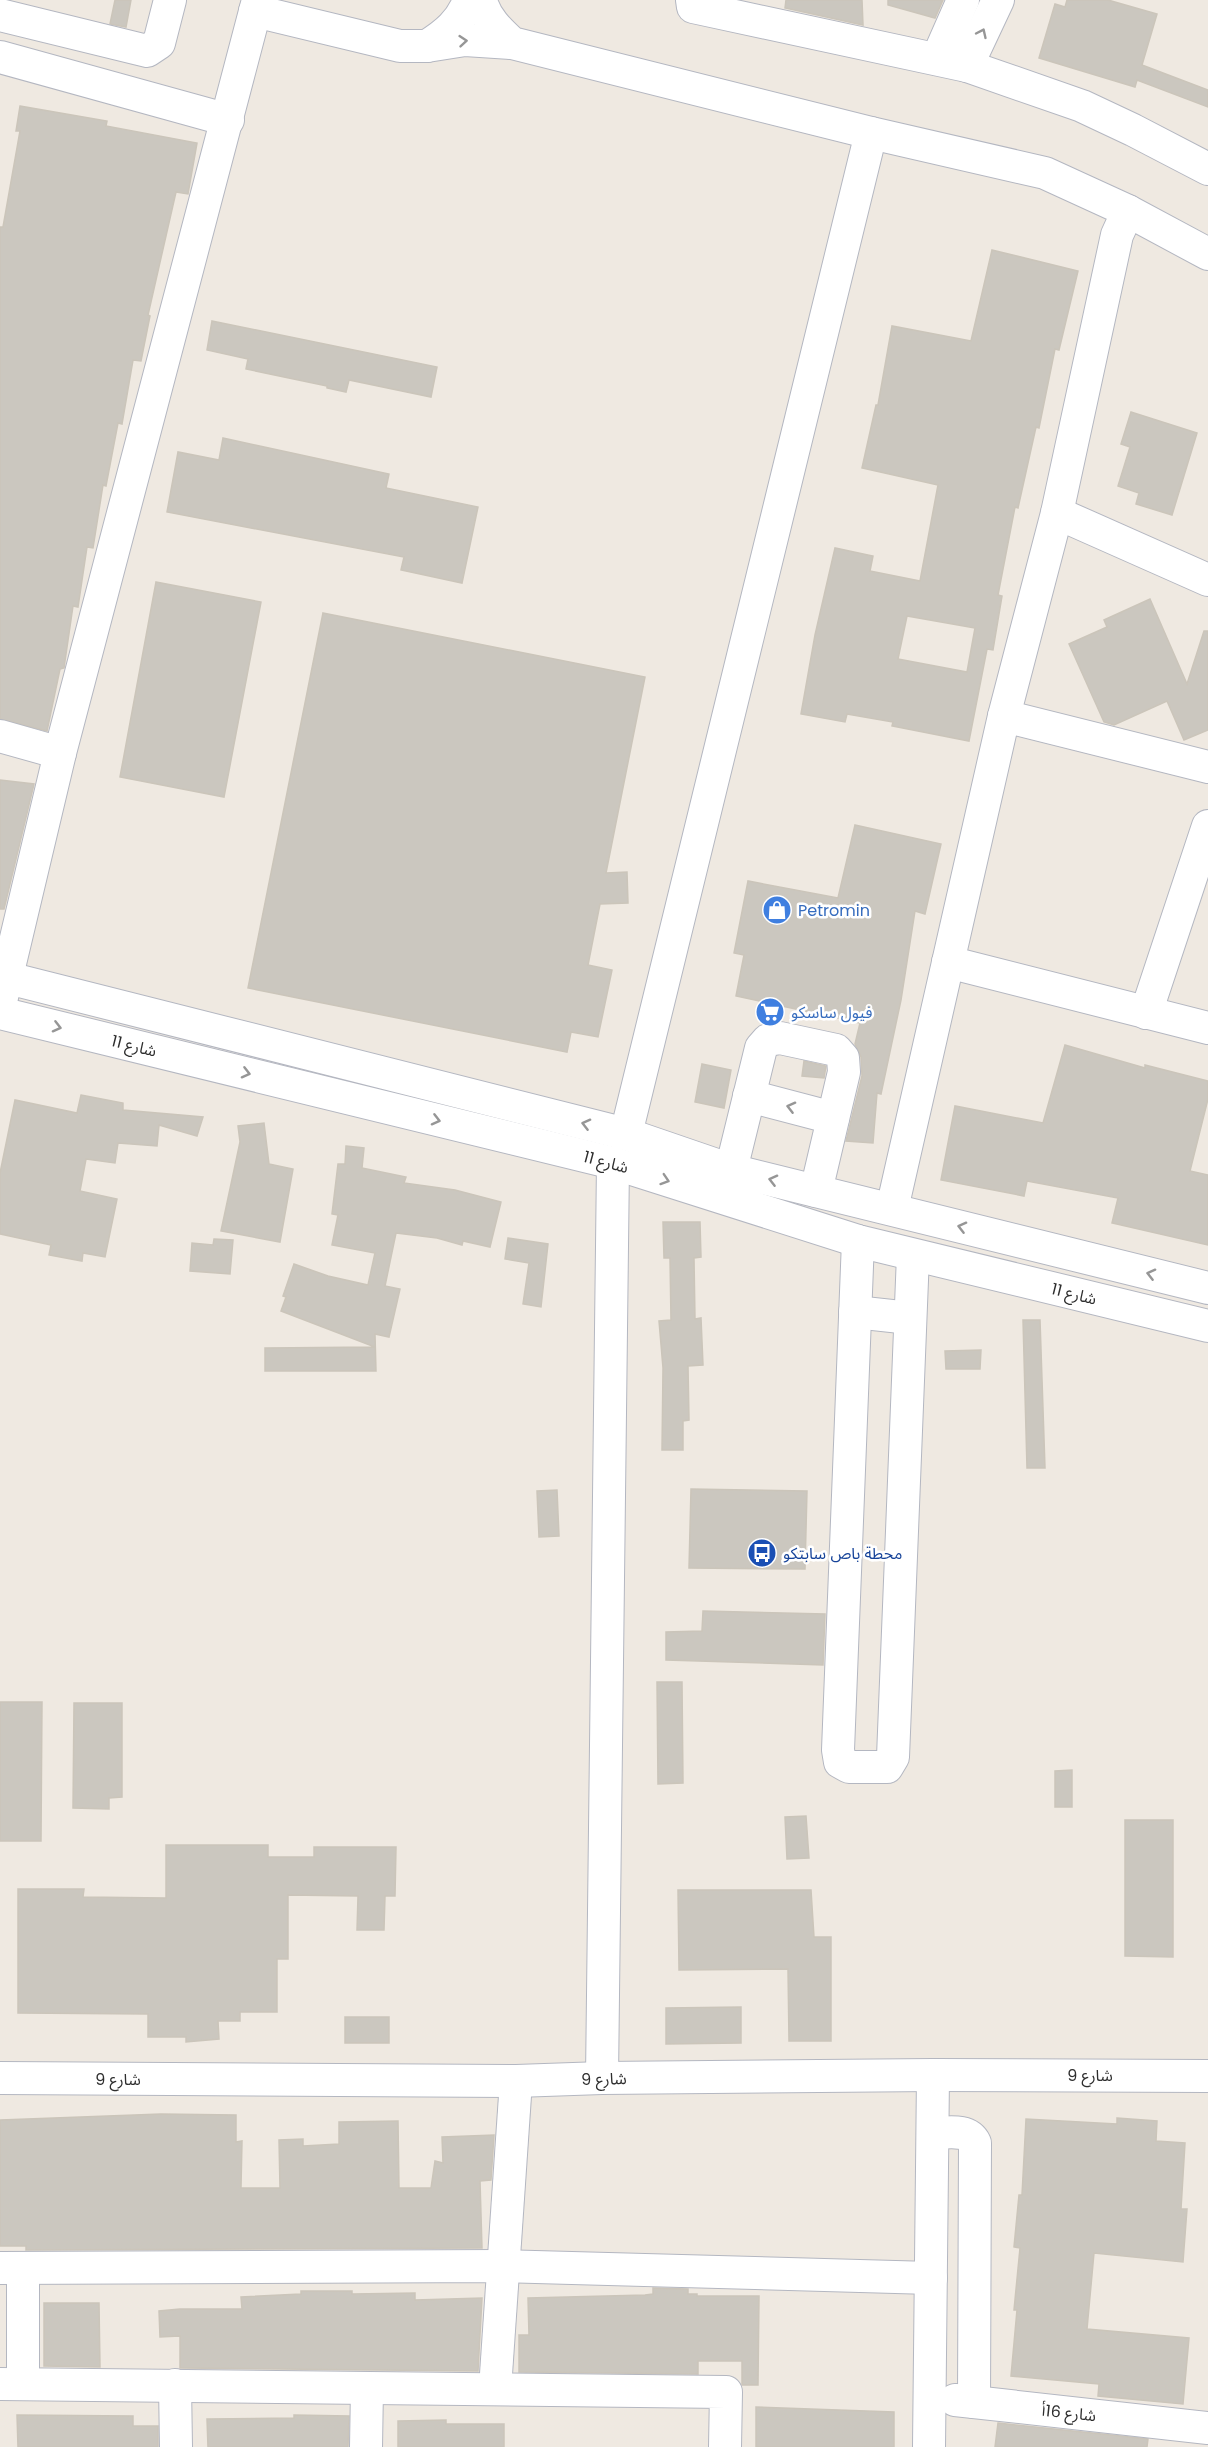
<svg xmlns="http://www.w3.org/2000/svg" width="1208" height="2447" viewBox="0 0 1208 2447" font-family="Poppins,'Noto Sans Arabic',sans-serif">
	<style>
		.building { fill: #cbc7bf; stroke: #cbc5ba; stroke-width: 1.5; fill-rule: evenodd }
		.lines { fill: none; stroke-linecap: round; stroke-linejoin: round }
		.minor-casing { stroke: #b4b7c1; stroke-width: 34 }
		.minor { stroke: #fff; stroke-width: 32 }
		.oneway { stroke: #969696 }
		.labels { text-anchor: middle; dominant-baseline: central; stroke-width: 5; stroke-linejoin: round; paint-order: stroke }
		.shop-label { font-size: 16px; fill: #366cbe; stroke: #fff; text-anchor: start }
		.street-label { font-size: 16px; fill: #2e2e2e; stroke: #fff }
		.transit-label { font-size: 16px; fill: #164399; stroke: #fff; text-anchor: start }
	</style>
	<rect width="100%" height="100%" fill="#efe9e1"/>
	<g class="building">
		<path d="M 115,0 L 131,0 L 126,27 L 110,24 Z"/>
		<path d="M 786,0 L 862,0 L 863,25 L 785,8 Z"/>
		<path d="M 888,0 L 943,0 L 935,18 L 888,5 Z"/>
		<path d="M 1067,0 L 1108,0 L 1157,14 L 1142,65 L 1208,90 L 1208,107 L 1137,80 L 1135,87 L 1039,58 L 1055,4 L 1065,7 Z"/>
		<path d="M 20,106 L 107,121 L 106,126 L 197,143 L 188,194 L 176,192 L 148,315 L 150,316 L 141,361 L 133,360 L 122,424 L 118,423 L 106,486 L 103,485 L 93,548 L 87,547 L 78,607 L 73,606 L 64,668 L 60,669 L 47,731 L 0,719 L 0,227 L 3,227 L 20,131 L 16,131 Z"/>
		<path d="M 992,250 L 1078,271 L 1059,350 L 1055,349 L 1039,428 L 1036,427 L 1018,508 L 1015,507 L 998,595 L 1002,596 L 993,650 L 987,649 L 969,741 L 892,726 L 893,722 L 847,714 L 845,722 L 801,714 L 815,635 L 835,548 L 873,556 L 870,571 L 920,581 L 938,485 L 862,468 L 876,405 L 878,405 L 892,326 L 971,341 ZM 907,616 L 975,628 L 967,672 L 898,659 Z"/>
		<path d="M 212,321 L 437,367 L 431,397 L 349,380 L 346,392 L 327,388 L 327,386 L 246,369 L 248,359 L 207,350 Z"/>
		<path d="M 1131,412 L 1197,433 L 1172,515 L 1136,504 L 1139,493 L 1118,486 L 1130,447 L 1121,444 Z"/>
		<path d="M 223,438 L 389,474 L 386,488 L 478,507 L 462,583 L 401,570 L 404,557 L 167,512 L 178,452 L 219,460 Z"/>
		<path d="M 156,582 L 261,602 L 224,797 L 120,777 Z"/>
		<path d="M 1150,599 L 1187,684 L 1204,631 L 1208,631 L 1208,730 L 1184,740 L 1167,701 L 1114,725 L 1104,722 L 1069,644 L 1107,627 L 1104,620 Z"/>
		<path d="M 323,613 L 645,677 L 606,873 L 627,872 L 628,903 L 600,904 L 588,965 L 612,970 L 598,1037 L 571,1032 L 567,1052 L 248,988 Z"/>
		<path d="M 0,780 L 34,784 L 4,909 L 0,909 Z"/>
		<path d="M 855,825 L 941,844 L 925,914 L 915,911 L 901,1000 L 881,1094 L 877,1093 L 873,1143 L 846,1141 L 862,1076 L 861,1057 L 855,1044 L 860,1023 L 736,996 L 744,955 L 734,953 L 748,881 L 838,898 Z"/>
		<path d="M 1065,1045 L 1145,1068 L 1145,1065 L 1208,1081 L 1208,1099 L 1190,1171 L 1208,1175 L 1208,1245 L 1112,1223 L 1118,1198 L 1027,1181 L 1024,1196 L 941,1180 L 955,1106 L 1043,1123 Z"/>
		<path d="M 804,1061 L 826,1066 L 824,1078 L 802,1076 Z"/>
		<path d="M 702,1064 L 731,1070 L 724,1108 L 695,1102 Z"/>
		<path d="M 81,1095 L 123,1103 L 123,1110 L 203,1117 L 197,1136 L 159,1125 L 157,1146 L 118,1143 L 115,1163 L 86,1159 L 80,1191 L 117,1199 L 105,1257 L 83,1253 L 82,1261 L 49,1255 L 51,1245 L 0,1234 L 0,1173 L 15,1100 L 77,1113 Z"/>
		<path d="M 264,1123 L 269,1164 L 293,1169 L 280,1242 L 221,1231 L 240,1142 L 238,1126 Z"/>
		<path d="M 346,1146 L 364,1148 L 362,1168 L 406,1177 L 404,1183 L 455,1190 L 501,1202 L 490,1247 L 463,1241 L 462,1245 L 437,1238 L 396,1233 L 385,1286 L 400,1289 L 389,1337 L 375,1334 L 376,1371 L 265,1371 L 265,1348 L 375,1347 L 281,1311 L 286,1297 L 283,1296 L 294,1264 L 328,1276 L 368,1285 L 375,1253 L 332,1245 L 338,1215 L 332,1214 L 338,1164 L 345,1164 Z"/>
		<path d="M 663,1222 L 700,1222 L 701,1257 L 694,1258 L 695,1319 L 701,1318 L 703,1365 L 688,1366 L 689,1420 L 683,1421 L 683,1450 L 662,1450 L 663,1368 L 659,1321 L 671,1320 L 670,1258 L 664,1258 Z"/>
		<path d="M 508,1238 L 548,1244 L 541,1307 L 523,1304 L 529,1263 L 505,1259 Z"/>
		<path d="M 214,1239 L 233,1240 L 230,1274 L 190,1271 L 192,1243 L 213,1245 Z"/>
		<path d="M 1023,1320 L 1040,1320 L 1045,1468 L 1027,1468 Z"/>
		<path d="M 981,1350 L 980,1369 L 946,1369 L 945,1351 Z"/>
		<path d="M 691,1489 L 807,1491 L 805,1569 L 689,1568 Z"/>
		<path d="M 557,1490 L 559,1536 L 539,1537 L 537,1491 Z"/>
		<path d="M 703,1611 L 825,1614 L 823,1665 L 666,1660 L 666,1632 L 702,1631 Z"/>
		<path d="M 657,1682 L 682,1682 L 683,1783 L 658,1784 Z"/>
		<path d="M 0,1702 L 42,1702 L 41,1841 L 0,1841 Z"/>
		<path d="M 74,1703 L 122,1703 L 122,1797 L 109,1798 L 109,1809 L 73,1808 Z"/>
		<path d="M 1072,1770 L 1072,1807 L 1055,1807 L 1055,1771 Z"/>
		<path d="M 806,1816 L 809,1858 L 787,1859 L 785,1817 Z"/>
		<path d="M 1125,1820 L 1173,1820 L 1173,1957 L 1125,1956 Z"/>
		<path d="M 166,1845 L 268,1845 L 268,1857 L 314,1857 L 314,1847 L 396,1847 L 395,1896 L 385,1896 L 384,1930 L 357,1930 L 358,1896 L 288,1895 L 288,1959 L 277,1959 L 277,2012 L 240,2012 L 240,2021 L 218,2021 L 219,2039 L 186,2042 L 186,2037 L 148,2037 L 148,2014 L 18,2013 L 18,1889 L 84,1889 L 83,1897 L 166,1898 Z"/>
		<path d="M 678,1890 L 811,1890 L 814,1937 L 831,1937 L 831,2041 L 789,2041 L 788,1969 L 679,1970 Z"/>
		<path d="M 741,2007 L 741,2043 L 666,2044 L 666,2008 Z"/>
		<rect x="345" y="2017" width="44" height="26"/>
		<path d="M 161,2114 L 236,2115 L 236,2142 L 242,2141 L 241,2188 L 280,2188 L 279,2140 L 303,2139 L 303,2146 L 339,2144 L 339,2122 L 398,2121 L 399,2188 L 431,2188 L 435,2161 L 443,2163 L 442,2137 L 494,2135 L 491,2180 L 480,2181 L 482,2248 L 26,2250 L 26,2246 L 0,2246 L 0,2120 Z"/>
		<path d="M 1117,2118 L 1157,2121 L 1156,2141 L 1185,2143 L 1181,2209 L 1187,2209 L 1183,2262 L 1094,2253 L 1087,2329 L 1189,2338 L 1183,2404 L 1098,2396 L 1099,2384 L 1011,2376 L 1017,2310 L 1014,2310 L 1020,2248 L 1014,2247 L 1019,2195 L 1022,2195 L 1026,2119 L 1117,2124 Z"/>
		<path d="M 653,2288 L 688,2289 L 688,2294 L 697,2294 L 697,2296 L 759,2296 L 758,2385 L 742,2385 L 742,2361 L 698,2361 L 698,2374 L 519,2372 L 519,2335 L 529,2335 L 528,2298 L 645,2295 L 653,2294 Z"/>
		<path d="M 301,2291 L 352,2291 L 352,2294 L 415,2293 L 415,2300 L 482,2298 L 478,2371 L 180,2368 L 180,2336 L 160,2337 L 159,2311 L 180,2309 L 242,2309 L 241,2297 L 301,2294 Z"/>
		<path d="M 44,2303 L 99,2303 L 100,2367 L 44,2366 Z"/>
		<path d="M 756,2407 L 894,2412 L 894,2447 L 756,2447 Z"/>
		<path d="M 17,2415 L 133,2416 L 133,2426 L 158,2426 L 158,2447 L 18,2447 Z"/>
		<path d="M 294,2415 L 349,2416 L 348,2447 L 208,2447 L 207,2419 L 294,2418 Z"/>
		<path d="M 446,2420 L 446,2424 L 504,2424 L 504,2447 L 398,2447 L 398,2421 Z"/>
		<path d="M 998,2423 L 1148,2439 L 1147,2447 L 995,2447 Z"/>
	</g>
	<g class="lines">
		<g class="minor-casing">
			<g id="minor">
				<path d="M 469,0 C 461,22 446,34 427,46 L 465,40 L 512,43"/>
				<path d="M 481,0 C 485,18 499,31 512,43 L 871,133 L 1045,173 L 1128,211 L 1208,254"/>
				<path d="M 692,0 L 693,7 L 967,66 L 1082,106 L 1133,130 L 1208,169"/>
				<path d="M 255,11 L 400,46 L 427,46"/>
				<path d="M 0,15 L 147,51 L 159,43 L 170,0"/>
				<path d="M 0,57 L 228,120"/>
				<path d="M 937,59 L 963,0"/>
				<path d="M 967,66 L 998,0"/>
				<path d="M 1057,513 L 1208,580"/>
				<path d="M 1004,716 L 1208,767"/>
				<path d="M 0,736 L 60,753"/>
				<path d="M 948,962 L 1208,1028"/>
				<path d="M 0,976 L 626,1134 L 731,1170 L 1208,1288"/>
				<path d="M 2,997 L 60,753 L 258,0"/>
				<path d="M 0,1013 L 613,1163 L 858,1241 L 1208,1326"/>
				<path d="M 1146,1013 L 1208,826"/>
				<path d="M 749,1096 L 833,1118"/>
				<path d="M 626,1134 L 871,133"/>
				<path d="M 731,1170 L 761,1048 L 768,1040 L 780,1038 L 836,1050 L 843,1058 L 844,1072 L 816,1191"/>
				<path d="M 892,1209 L 1004,716 L 1057,513 L 1117,235 L 1128,211"/>
				<path d="M 858,1241 L 838,1750 L 840,1762 L 849,1767 L 887,1767 L 893,1757 L 913,1255"/>
				<path d="M 855,1312 L 910,1318"/>
				<path d="M 0,2078 L 516,2081 L 602,2078 L 933,2075 L 1208,2076"/>
				<path d="M 602,2078 L 613,1163"/>
				<path d="M 933,2133 C 947,2133 968,2128 975,2143 L 974,2402"/>
				<path d="M 0,2268 L 502,2266 L 931,2278"/>
				<path d="M 0,2384 L 726,2392 L 725,2447"/>
				<path d="M 23,2384 L 23,2268"/>
				<path d="M 175,2385 L 176,2447"/>
				<path d="M 495,2389 L 516,2081"/>
				<path d="M 955,2400 L 1208,2428"/>
				<path d="M 366,2447 L 367,2388"/>
				<path d="M 929,2447 L 933,2075"/>
			</g>
		</g>
		<use href="#minor" class="minor"/>
	</g>
	<defs><path id="oneway-chevron" d="M-2-3.5L2.5 0L-2 3.5" fill="none" stroke-width="1.6" stroke-linecap="round" stroke-linejoin="round" transform="scale(1.5)"/></defs>
	<g class="oneway">
		<use href="#oneway-chevron" transform="translate(982 33) rotate(-65)"/>
		<use href="#oneway-chevron" transform="translate(463 41) rotate(-5)"/>
		<use href="#oneway-chevron" transform="translate(57 1027) rotate(14)"/>
		<use href="#oneway-chevron" transform="translate(246 1073) rotate(14)"/>
		<use href="#oneway-chevron" transform="translate(791 1107) rotate(-166)"/>
		<use href="#oneway-chevron" transform="translate(436 1120) rotate(14)"/>
		<use href="#oneway-chevron" transform="translate(586 1124) rotate(-166)"/>
		<use href="#oneway-chevron" transform="translate(665 1180) rotate(18)"/>
		<use href="#oneway-chevron" transform="translate(773 1180) rotate(-166)"/>
		<use href="#oneway-chevron" transform="translate(962 1227) rotate(-166)"/>
		<use href="#oneway-chevron" transform="translate(1151 1274) rotate(-166)"/>
	</g>
	<defs>
		<g id="shop-disc" transform="scale(1.5)"><circle r="9.5" fill="#3f7fe0" stroke="#fff"/><path d="M-5-2.5h2.3a2.7 3.5 0 0 1 5.4 0H5L5.5 6h-11ZM-1.5-2.5h3a1.5 2.3 0 0 0-3 0Z" fill="#fff"/></g>
		<g id="supermarket-disc" transform="scale(1.5)"><circle r="9.5" fill="#3f7fe0" stroke="#fff"/><path d="M-6-5.5h2.5l.6 2H6L4.5 2H-2.5L-4.4-4H-6ZM-1.5 3.2a1.3 1.3 0 1 0 .1 0ZM3 3.2a1.3 1.3 0 1 0 .1 0Z" fill="#fff"/></g>
		<g id="bus-disc" transform="scale(1.5)"><circle r="9.5" fill="#1a4fb4" stroke="#fff"/><path d="M-5-6H5V4H4V6H2V4H-2V6H-4V4H-5ZM-3.5-4V0h7V-4ZM-3.5 1.2v1.5H-2V1.2ZM2 1.2v1.5H3.5V1.2Z" fill="#fff"/></g>
	</defs>
	<g fill-rule="evenodd">
		<use href="#shop-disc" x="777" y="910"/>
		<use href="#supermarket-disc" x="770" y="1012"/>
		<use href="#bus-disc" x="762" y="1553"/>
	</g>
	<g class="labels">
		<g class="shop-label">
			<text x="798" y="910">Petromin</text>
			<text x="791" y="1012">فيول ساسكو</text>
		</g>
		<g class="street-label">
			<text transform="translate(134 1046) rotate(14)">شارع 11</text>
			<text transform="translate(606 1162) rotate(15)">شارع 11</text>
			<text transform="translate(1074 1294) rotate(14)">شارع 11</text>
			<text x="1090" y="2075">شارع 9</text>
			<text x="118" y="2079">شارع 9</text>
			<text transform="translate(604 2079) rotate(-1)">شارع 9</text>
			<text transform="translate(1069 2413) rotate(6)">شارع 16أ</text>
		</g>
		<g class="transit-label">
			<text x="783" y="1553">محطة باص سابتكو</text>
		</g>
	</g>
</svg>
